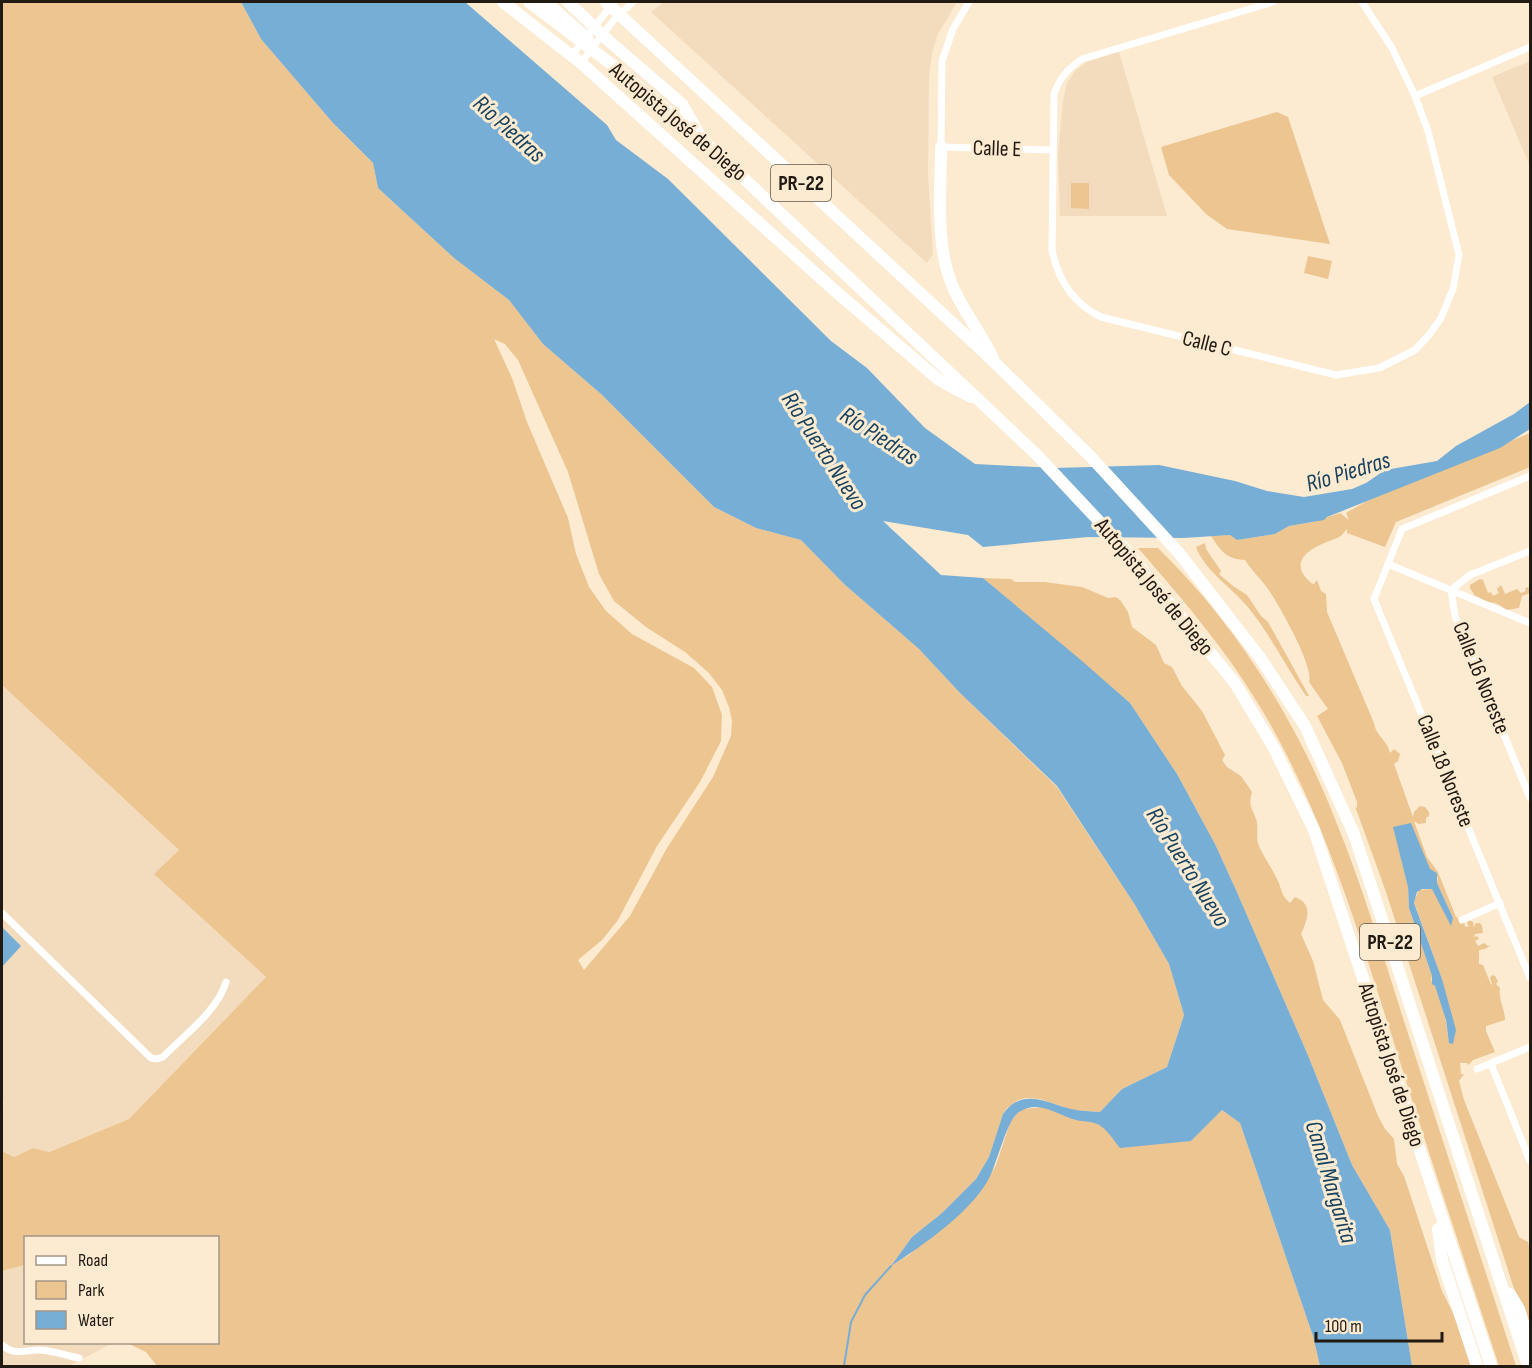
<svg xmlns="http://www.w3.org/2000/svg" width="1532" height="1368" viewBox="0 0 1532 1368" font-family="'Sofia Sans Condensed',sans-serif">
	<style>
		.built { fill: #f3dcbe }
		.green { fill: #ecc590; fill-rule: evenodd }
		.water { fill: #77aed6 }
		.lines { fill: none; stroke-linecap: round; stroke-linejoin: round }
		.stream { stroke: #77aed6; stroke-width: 2 }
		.street { stroke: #fff; stroke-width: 7 }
		.highway { stroke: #fff; stroke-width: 12 }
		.labels { text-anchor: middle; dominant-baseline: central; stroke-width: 6; stroke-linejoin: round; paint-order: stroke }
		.shield { fill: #fcead1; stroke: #63584b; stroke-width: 1.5 }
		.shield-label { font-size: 21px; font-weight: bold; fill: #211a12 }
		.street-label { font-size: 22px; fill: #211a12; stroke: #fcead1 }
		.water-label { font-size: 24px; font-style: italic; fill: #18425e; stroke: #fcead1 }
	</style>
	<rect width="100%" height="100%" fill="#fcead1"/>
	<g class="built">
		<path d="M 664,2 L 957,2 L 938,34 L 932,53 L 929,77 L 928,175 L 933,254 L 927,263 L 651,12 Z"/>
		<path d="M 1119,52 L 1167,216 L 1060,216 L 1058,154 L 1063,100 L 1067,83 L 1075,71 L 1087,62 Z"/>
		<path d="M 1530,61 L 1530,166 L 1492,77 Z"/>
		<path d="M 2,685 L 179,850 L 155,874 L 266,977 L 129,1119 L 48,1152 L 33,1148 L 14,1157 L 2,1151 L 2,1110 L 4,1103 L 2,1099 Z"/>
		<path d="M 25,1265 L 26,1342 L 113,1343 L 69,1366 L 2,1366 L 2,1271 Z"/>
	</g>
	<g class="green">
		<path d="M 2,2 L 241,2 L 261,39 L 333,123 L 373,163 L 378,188 L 454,258 L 509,300 L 543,344 L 601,394 L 714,507 L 756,528 L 801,540 L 844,584 L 919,649 L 960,693 L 1057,787 L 1135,905 L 1169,964 L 1184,1015 L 1167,1067 L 1122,1089 L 1100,1112 L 1073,1110 L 1040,1099 L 1026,1098 L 1018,1100 L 1007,1108 L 1003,1114 L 989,1157 L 976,1179 L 942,1213 L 912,1237 L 892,1265 L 909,1255 L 979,1194 L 996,1165 L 1010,1123 L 1017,1113 L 1023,1109 L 1046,1107 L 1074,1119 L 1191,1141 L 1222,1110 L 1240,1123 L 1313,1336 L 1320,1366 L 157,1366 L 146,1352 L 127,1343 L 218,1342 L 218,1238 L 26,1238 L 25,1265 L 2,1271 L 2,1151 L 14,1157 L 33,1148 L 49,1152 L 129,1119 L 266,977 L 154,874 L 179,850 L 2,685 ZM 494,339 L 505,344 L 518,360 L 568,472 L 599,574 L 614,601 L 646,627 L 685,652 L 709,673 L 722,690 L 729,707 L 732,721 L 731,736 L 713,777 L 667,848 L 630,916 L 584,970 L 578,960 L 602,940 L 618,920 L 657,846 L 700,782 L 721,741 L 722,715 L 712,687 L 694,668 L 632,634 L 606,611 L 589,587 L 576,554 L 568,518 L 527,422 L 512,378 Z"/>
		<path d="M 1277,112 L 1288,117 L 1330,244 L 1227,229 L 1206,214 L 1169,175 L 1161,147 Z"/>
		<path d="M 1071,183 L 1089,183 L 1089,209 L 1071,208 Z"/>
		<path d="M 1308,256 L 1332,261 L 1328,279 L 1304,273 Z"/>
		<path d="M 1530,433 L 1530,467 L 1396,522 L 1385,547 L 1347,533 L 1347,529 C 1344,532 1341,537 1337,538 C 1325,543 1294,552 1302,572 C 1304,576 1308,580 1311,583 L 1314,584 L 1317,580 L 1321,591 L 1326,594 L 1327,612 L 1374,723 C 1375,735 1388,741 1390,753 L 1394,749 L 1400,754 L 1398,761 L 1394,764 L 1413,817 L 1414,812 L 1420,806 L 1425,807 L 1429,812 L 1429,816 L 1426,818 L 1426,823 L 1419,824 L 1414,821 L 1427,857 L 1438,872 L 1456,917 L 1464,922 L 1465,927 L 1469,926 L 1467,923 L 1469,920 L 1473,922 L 1474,927 L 1476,923 L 1480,923 L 1482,926 L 1483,933 L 1475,934 L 1474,937 L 1477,936 L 1479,939 L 1475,941 L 1478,946 L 1484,943 L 1488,946 L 1491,945 L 1485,949 L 1479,950 L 1479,964 L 1483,965 L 1491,985 L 1492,984 L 1490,978 L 1492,975 L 1495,976 L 1498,981 L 1496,984 L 1500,988 C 1498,1000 1505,1009 1505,1020 L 1486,1026 L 1486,1031 L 1495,1052 L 1473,1060 L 1468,1065 L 1467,1063 L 1460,1063 L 1461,1074 L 1464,1074 L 1459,1081 L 1464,1100 L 1519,1237 L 1528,1242 L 1530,1249 L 1530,1338 L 1386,892 L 1355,806 L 1357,808 L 1357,802 L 1342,763 L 1317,716 L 1328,709 L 1309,682 C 1315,668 1278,603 1268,589 C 1261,579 1252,571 1245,560 C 1226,559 1221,551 1211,536 L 1230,535 L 1237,540 L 1275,534 L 1289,526 L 1313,522 L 1340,513 L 1349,520 L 1346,513 L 1367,501 ZM 1438,877 L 1437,883 L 1453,918 L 1432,889 L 1419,890 L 1414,902 L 1442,979 L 1449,1043 C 1446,1023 1444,998 1431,980 L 1432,976 L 1409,908 L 1408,887 Z"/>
		<path d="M 1205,543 L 1206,549 L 1221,571 L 1219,574 L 1233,586 L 1247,595 L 1261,616 L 1268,622 L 1309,696 L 1306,696 C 1286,667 1270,634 1247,606 C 1231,587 1205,571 1196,547 Z"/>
		<path d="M 1158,548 C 1236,624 1298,723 1337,824 C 1367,898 1389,976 1414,1052 C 1448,1157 1482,1261 1516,1366 L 1499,1366 C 1464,1259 1428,1151 1394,1043 C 1359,933 1326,823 1269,722 C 1233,658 1186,603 1138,548 Z"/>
		<path d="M 983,578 L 1011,579 L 1015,582 L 1044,582 L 1082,587 L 1108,598 L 1116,597 L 1121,601 L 1128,612 L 1132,627 L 1156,645 L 1164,663 L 1172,667 L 1182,686 L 1202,711 L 1225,755 L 1222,760 L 1227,767 L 1241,776 L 1252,792 C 1248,807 1252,807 1256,819 C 1259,827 1255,837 1259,846 C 1264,858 1272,868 1277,879 C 1282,889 1281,896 1290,903 L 1295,897 C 1314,904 1307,921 1301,934 L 1313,961 L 1323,1000 L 1340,1020 L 1378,1116 L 1385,1129 L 1394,1139 L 1397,1164 L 1404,1176 L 1442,1291 L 1458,1323 L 1471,1366 L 1412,1366 L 1390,1230 L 1352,1165 L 1307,1053 L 1236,890 L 1215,844 L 1177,774 L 1130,703 Z"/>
		<path d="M 1480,579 L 1483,580 L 1488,593 L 1491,592 L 1493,596 L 1499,593 L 1497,589 L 1501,585 L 1505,594 L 1517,589 L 1521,593 L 1526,591 L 1525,589 L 1527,587 L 1530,588 L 1530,593 L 1522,596 L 1519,608 L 1506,610 C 1499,604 1497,603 1489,602 C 1483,601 1480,597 1475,596 L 1470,588 L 1470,585 Z"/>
	</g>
	<g class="water">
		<path d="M 241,2 L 465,2 L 607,125 L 616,140 L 668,179 L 831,341 L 867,368 L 925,428 L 975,464 L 1055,468 L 1159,465 L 1235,481 L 1267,491 L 1304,497 L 1352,489 L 1366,483 L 1385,470 L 1437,461 L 1456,446 L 1514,414 L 1530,402 L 1530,429 L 1500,448 L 1327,517 L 1324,520 L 1289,526 L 1275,534 L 1237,540 L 1230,535 L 1183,538 L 1088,537 L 983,547 L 968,535 L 883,521 L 941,575 L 983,578 L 1082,661 L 1130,703 L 1177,774 L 1215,844 L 1236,890 L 1307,1053 L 1352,1165 L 1390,1230 L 1412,1366 L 1320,1366 L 1313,1336 L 1240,1123 L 1222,1110 L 1191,1141 L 1120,1148 C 1114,1141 1109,1132 1102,1127 C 1096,1121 1084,1122 1076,1120 C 1057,1115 1039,1099 1019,1112 C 1006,1120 997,1166 987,1182 C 969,1213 921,1247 891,1266 L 912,1237 L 942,1213 L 976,1179 L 989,1157 L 1003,1114 C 1022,1087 1047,1103 1071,1109 C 1080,1111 1090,1111 1100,1112 L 1122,1089 L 1167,1067 L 1184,1015 L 1169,964 L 1135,905 L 1057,786 L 960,693 L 919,649 L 844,584 L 801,540 L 756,528 L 714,507 L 601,394 L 543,344 L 509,300 L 454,258 L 378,188 L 373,163 L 333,123 L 261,39 Z"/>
		<path d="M 1411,823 L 1430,869 L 1437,873 L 1437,883 L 1453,918 L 1451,926 L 1432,889 L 1422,889 L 1417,892 L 1414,903 L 1442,979 L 1456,1030 L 1453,1044 L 1449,1043 L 1446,1020 L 1435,986 L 1432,984 L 1432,976 L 1409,908 L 1408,887 L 1393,827 Z"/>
		<path d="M 2,927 L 21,946 L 2,967 Z"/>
	</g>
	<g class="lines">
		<path class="stream" d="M 844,1366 L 851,1322 L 865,1295 L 891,1266"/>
		<g class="street">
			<path d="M 969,2 L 953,29 L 942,61 L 941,147 L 1052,150"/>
			<path d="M 1273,2 L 1082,59 C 1068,69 1060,77 1054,94 L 1052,250 C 1058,280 1074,304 1101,317 L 1336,375 L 1379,368 L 1415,350 L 1429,335 L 1441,318 L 1453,289 L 1459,255 L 1428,131 L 1415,96 L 1392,48 L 1362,2"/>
			<path d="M 572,55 L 614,2"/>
			<path d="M 581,63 L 616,17 L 633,2"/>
			<path d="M 1415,96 L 1530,47"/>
			<path d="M 1530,476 L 1402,529 L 1374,599 L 1530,978"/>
			<path d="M 1530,551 L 1470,575 L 1451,590 L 1455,616 L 1530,798"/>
			<path d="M 1388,564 L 1530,623"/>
			<path d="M 2,913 L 151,1058 L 157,1059 L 163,1057 C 184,1035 217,1012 226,982"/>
			<path d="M 1462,920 L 1500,903"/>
			<path d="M 1491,1064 L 1530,1161"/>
			<path d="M 1477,1069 L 1530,1047"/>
			<path d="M 2,1345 C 15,1356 24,1350 39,1350 C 52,1350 67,1356 79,1358"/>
		</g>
		<g class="highway">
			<path d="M 503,2 L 581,63 L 833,289 L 939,380 L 971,397"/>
			<path d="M 529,2 L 615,67 L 704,141 L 1037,455 L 1126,550 L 1235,683 L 1274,748 L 1314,830 L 1491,1366"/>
			<path d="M 546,2 L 588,39"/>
			<path d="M 568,2 L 610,42 L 682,104 L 699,134"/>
			<path d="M 606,2 L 987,355 L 1091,457 L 1179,553 L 1261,659 L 1305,726 L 1354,834 L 1528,1366"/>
			<path d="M 941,147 C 941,191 935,243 952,285 C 963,311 981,333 993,358"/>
			<path d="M 1438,1229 L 1442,1260 L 1477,1366"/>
			<path d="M 1510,1294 L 1519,1309 L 1530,1345"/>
		</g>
	</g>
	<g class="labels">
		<g class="shield">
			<rect x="771" y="165" width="60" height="36" rx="4.5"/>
			<rect x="1360" y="924" width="60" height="36" rx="4.5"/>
		</g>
		<g class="shield-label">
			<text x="801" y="183">PR-22</text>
			<text x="1390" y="942">PR-22</text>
		</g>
		<g class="street-label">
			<text transform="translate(678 122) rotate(40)">Autopista José de Diego</text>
			<text transform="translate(997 149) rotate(2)">Calle E</text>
			<text transform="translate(1207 344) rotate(14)">Calle C</text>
			<text transform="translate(1154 587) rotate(50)">Autopista José de Diego</text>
			<text transform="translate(1481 678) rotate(68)">Calle 16 Noreste</text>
			<text transform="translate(1445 771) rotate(68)">Calle 18 Noreste</text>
			<text transform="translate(1391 1065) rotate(72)">Autopista José de Diego</text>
		</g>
		<g class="water-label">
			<text transform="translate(509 129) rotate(42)">Río Piedras</text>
			<text transform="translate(879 436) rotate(33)">Río Piedras</text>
			<text transform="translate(824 451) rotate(57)">Río Puerto Nuevo</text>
			<text transform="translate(1348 472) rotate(-17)">Río Piedras</text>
			<text transform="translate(1188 867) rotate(58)">Río Puerto Nuevo</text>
			<text transform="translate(1331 1182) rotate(73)">Canal Margarita</text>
		</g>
	</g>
	<rect width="1532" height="1368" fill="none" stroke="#211a12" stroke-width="6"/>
	<rect x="24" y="1236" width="195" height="108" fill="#fcead1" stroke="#a49785" stroke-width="1.5"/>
	<rect x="36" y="1256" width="30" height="9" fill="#ffffff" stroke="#a49785" stroke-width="1.5"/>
	<text x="78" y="1266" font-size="18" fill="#211a12">Road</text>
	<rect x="36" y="1281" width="30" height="18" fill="#ecc590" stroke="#a49785" stroke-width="1.5"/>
	<text x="78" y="1296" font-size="18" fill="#211a12">Park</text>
	<rect x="36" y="1311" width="30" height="18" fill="#77aed6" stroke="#a49785" stroke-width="1.5"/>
	<text x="78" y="1326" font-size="18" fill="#211a12">Water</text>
	<path d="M1316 1332v9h126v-9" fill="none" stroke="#211a12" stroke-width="3"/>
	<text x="1325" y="1332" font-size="18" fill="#211a12" stroke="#fcead1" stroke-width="4.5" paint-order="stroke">100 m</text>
</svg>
